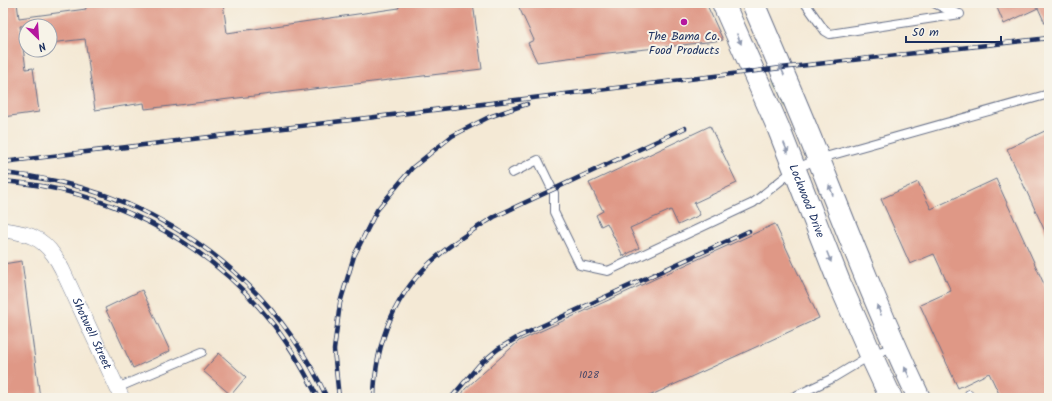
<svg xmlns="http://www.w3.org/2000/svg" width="1052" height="401" viewBox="0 0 1052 401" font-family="Kalam,sans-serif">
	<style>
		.green { fill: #8dc579; stroke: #547a6c }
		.building { fill: #df9886 }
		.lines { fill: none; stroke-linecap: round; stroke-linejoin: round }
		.lane-casing { stroke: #677088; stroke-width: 10 }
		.street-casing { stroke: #677088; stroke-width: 16 }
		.secondary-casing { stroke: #677088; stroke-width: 24 }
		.lane { stroke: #fff; stroke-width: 8 }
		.street { stroke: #fff; stroke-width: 15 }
		.secondary { stroke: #fff; stroke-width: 22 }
		.rail-casing { stroke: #1b2f5e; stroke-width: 4.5 }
		.rail { stroke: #f7f3e8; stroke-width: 3; stroke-dasharray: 9; stroke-linecap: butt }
		.oneway { fill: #8d97ae }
		.poi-dot { fill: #b5179e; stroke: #f7f3e8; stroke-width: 1.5 }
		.labels { text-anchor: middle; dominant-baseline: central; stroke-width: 4; stroke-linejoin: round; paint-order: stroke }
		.number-label { font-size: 10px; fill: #4c4968 }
		.poi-label { font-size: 12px; fill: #1b2f5e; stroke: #f7f3e8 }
		.street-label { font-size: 12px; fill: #1b2f5e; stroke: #f7f3e8 }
	</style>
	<rect width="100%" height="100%" fill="#f7f3e8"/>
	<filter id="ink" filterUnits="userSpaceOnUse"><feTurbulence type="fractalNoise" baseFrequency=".025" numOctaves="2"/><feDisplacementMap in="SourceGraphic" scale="8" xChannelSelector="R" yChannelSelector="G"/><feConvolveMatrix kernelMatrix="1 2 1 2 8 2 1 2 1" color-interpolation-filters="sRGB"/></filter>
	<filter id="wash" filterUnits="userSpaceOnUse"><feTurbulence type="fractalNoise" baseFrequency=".012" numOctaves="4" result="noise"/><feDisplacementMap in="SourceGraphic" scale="16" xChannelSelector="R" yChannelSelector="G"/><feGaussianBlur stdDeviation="0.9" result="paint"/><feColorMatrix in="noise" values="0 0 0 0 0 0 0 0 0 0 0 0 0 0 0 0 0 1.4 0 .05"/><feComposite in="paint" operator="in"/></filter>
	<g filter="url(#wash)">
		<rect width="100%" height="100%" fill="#f4e9d5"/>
		<path class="green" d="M 771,79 L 775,80 L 784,101 L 782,104 L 780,104 L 768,84 L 768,80 Z"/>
		<g id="blocks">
			<g class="building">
				<path d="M 3,3 L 17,3 L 19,18 L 86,9 L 85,3 L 223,3 L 227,33 L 399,8 L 398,3 L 473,3 L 482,69 L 145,109 L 144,103 L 95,110 L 85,39 L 50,43 L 50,26 L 20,26 L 26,69 L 33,68 L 39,112 L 3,117 Z"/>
				<path d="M 517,3 L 706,3 L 723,40 L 666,47 L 598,54 L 537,62 L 528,43 L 534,40 Z"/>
				<path d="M 995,3 L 1049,3 L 1049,32 L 1038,8 L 1004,24 Z"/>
				<path d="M 710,126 L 737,183 L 694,203 L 700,215 L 678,225 L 671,210 L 630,228 L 639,248 L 623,256 L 607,223 L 601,226 L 596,215 L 603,211 L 589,183 Z"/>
				<path d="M 1049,129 L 1049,240 L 1007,149 Z"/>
				<path d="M 996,179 L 1049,295 L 1049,398 L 1001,398 L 989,373 L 958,388 L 920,305 L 951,291 L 934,254 L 910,264 L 881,199 L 918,182 L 931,209 Z"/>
				<path d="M 775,224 L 819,318 L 645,398 L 460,398 L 465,389 L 519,341 Z"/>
				<path d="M 22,261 L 40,398 L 3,398 L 3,264 Z"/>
				<path d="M 142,290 L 170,351 L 133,368 L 105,308 Z"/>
				<path d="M 219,353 L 246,377 L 231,395 L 203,371 Z"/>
			</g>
		</g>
	</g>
	<g filter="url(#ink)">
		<use href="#blocks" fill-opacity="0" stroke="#677088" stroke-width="1"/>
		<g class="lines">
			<g class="lane-casing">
				<g id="lane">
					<path d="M 805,3 L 825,31 L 830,34 L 960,14"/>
					<path d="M 934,3 L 948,10 L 957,13"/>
					<path d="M 512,173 L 538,160 L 554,193 L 554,212 L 580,265 L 608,271 L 753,203 L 795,169 L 818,159 L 1049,94"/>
					<path d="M 117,388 L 202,352"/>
					<path d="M 969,394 L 971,398"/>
					<path d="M 791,398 L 831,379 L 871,355 L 894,347"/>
				</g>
			</g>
			<g class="street-casing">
				<g id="street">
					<path id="s1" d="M 3,230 C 34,233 48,241 62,269 L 122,398"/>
				</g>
			</g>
			<g class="secondary-casing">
				<g id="secondary">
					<path id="s2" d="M 723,3 L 778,127 L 839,282 L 871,355 L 891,398"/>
					<path d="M 753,3 C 775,55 798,107 819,160 C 851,240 882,320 919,398"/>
				</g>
			</g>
			<use href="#lane" class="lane"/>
			<use href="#street" class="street"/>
			<use href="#secondary" class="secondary"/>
			<g class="rail-casing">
				<g id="rail">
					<path d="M 3,162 L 781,68 L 1049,38"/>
					<path d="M 3,173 C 145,186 267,268 327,398"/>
					<path d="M 3,181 C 105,189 204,239 268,318 C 289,343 304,370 318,398"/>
					<path d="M 339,398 L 334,350 L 340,303 L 354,256 L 377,210 L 412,168 L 452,136 L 489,117 L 527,104"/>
					<path d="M 374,398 C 375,342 395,291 439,255 C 456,240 475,229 494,217 L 685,128"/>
					<path d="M 451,398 L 479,365 L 498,349 L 520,336 L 749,231"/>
				</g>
			</g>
			<use href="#rail" class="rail"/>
		</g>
		<defs><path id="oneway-solid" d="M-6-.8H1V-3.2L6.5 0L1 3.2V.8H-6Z"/></defs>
		<g class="oneway">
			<use href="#oneway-solid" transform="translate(739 39) rotate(67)"/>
			<use href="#oneway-solid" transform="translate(782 70) rotate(-113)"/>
			<use href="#oneway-solid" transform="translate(786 148) rotate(68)"/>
			<use href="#oneway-solid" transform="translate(831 190) rotate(-111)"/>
			<use href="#oneway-solid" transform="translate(829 257) rotate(68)"/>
			<use href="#oneway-solid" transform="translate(879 310) rotate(-113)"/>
			<use href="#oneway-solid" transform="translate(907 372) rotate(-116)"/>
		</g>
	</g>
	<circle class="poi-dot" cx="684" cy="22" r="4"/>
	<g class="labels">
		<g class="number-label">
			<text x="589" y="375">1028</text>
		</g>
		<g class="poi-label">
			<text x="684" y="36">The Bama Co.<tspan x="684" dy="14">Food Products</tspan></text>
		</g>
		<g class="street-label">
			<text stroke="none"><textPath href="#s2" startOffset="215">Lockwood Drive</textPath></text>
			<text stroke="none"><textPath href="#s1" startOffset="146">Shotwell Street</textPath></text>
		</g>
	</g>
	<rect width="1052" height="401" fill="none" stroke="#f7f3e8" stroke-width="16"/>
	<g transform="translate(38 38) rotate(155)"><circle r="19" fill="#f7f3e8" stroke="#9fa5b1"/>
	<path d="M0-3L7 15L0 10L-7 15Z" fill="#b5179e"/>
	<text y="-6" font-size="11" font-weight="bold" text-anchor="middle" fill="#1b2f5e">N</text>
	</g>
	<path d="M906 36v6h95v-6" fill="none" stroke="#1b2f5e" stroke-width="2"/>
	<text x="912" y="36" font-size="12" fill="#1b2f5e" stroke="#f7f3e8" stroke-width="3" paint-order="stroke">50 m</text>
</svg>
